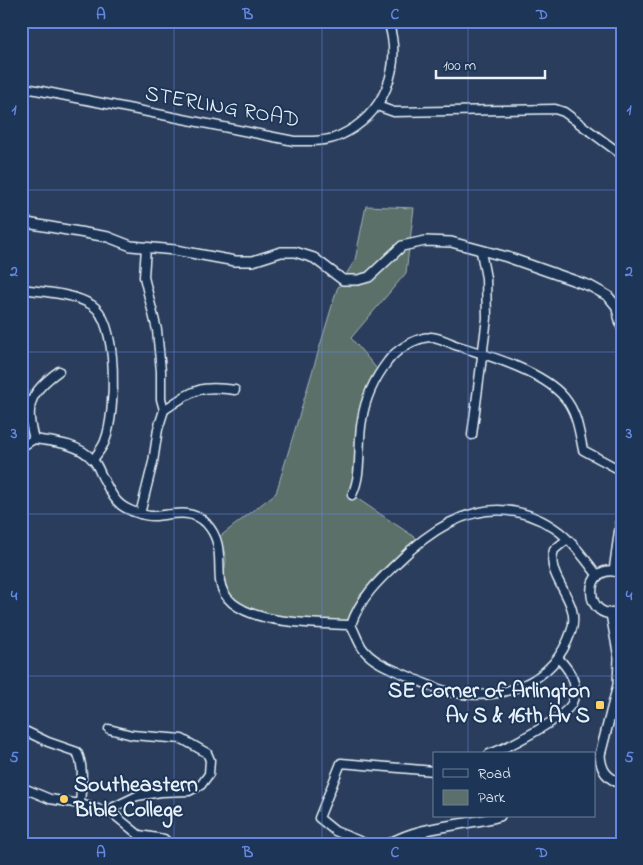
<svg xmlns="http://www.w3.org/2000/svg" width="643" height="865" viewBox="0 0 643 865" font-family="'Indie Flower',sans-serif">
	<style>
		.green { fill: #5c706b; stroke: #a2b0b2 }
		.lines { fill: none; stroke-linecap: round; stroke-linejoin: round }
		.minor-casing { stroke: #e8f1f8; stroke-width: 11 }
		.tertiary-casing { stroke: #e8f1f8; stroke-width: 12 }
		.minor { stroke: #1d3557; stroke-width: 8 }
		.tertiary { stroke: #1d3557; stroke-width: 9 }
		.grid { fill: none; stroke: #6487e3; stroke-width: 1; stroke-opacity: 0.55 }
		.poi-dot { fill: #ffd166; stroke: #1d3557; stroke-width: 2 }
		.labels { text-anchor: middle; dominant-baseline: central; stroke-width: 4; stroke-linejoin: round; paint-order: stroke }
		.street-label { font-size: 22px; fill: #e8f1f8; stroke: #1d3557 }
		.poi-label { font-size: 22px; font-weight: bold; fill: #e8f1f8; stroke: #1d3557; text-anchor: end }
		.neatline { fill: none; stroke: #6487e3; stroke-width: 2 }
		.grid-label { font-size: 16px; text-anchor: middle; font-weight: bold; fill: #6487e3 }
	</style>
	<rect width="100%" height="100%" fill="#2b3d5c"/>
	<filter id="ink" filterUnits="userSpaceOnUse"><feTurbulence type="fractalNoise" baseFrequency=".02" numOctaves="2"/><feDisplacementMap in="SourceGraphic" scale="10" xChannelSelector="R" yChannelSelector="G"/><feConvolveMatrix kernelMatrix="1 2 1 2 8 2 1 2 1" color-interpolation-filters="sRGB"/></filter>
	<g filter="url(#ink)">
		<path class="green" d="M 366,206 L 414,208 L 406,273 L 351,338 L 377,369 L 365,396 L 352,495 L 419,540 L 361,594 L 347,622 C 318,619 243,619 227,593 C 220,582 225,572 226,560 C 226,553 221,544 218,538 L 276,493 L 337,289 L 355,260 Z"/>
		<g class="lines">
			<g class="minor-casing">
				<g id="minor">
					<path d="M 21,87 L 294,141 C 309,141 325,142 339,136 C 385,115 403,67 388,21"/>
					<path d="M 377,106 L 394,112 L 555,109 L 564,112 L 622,155"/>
					<path d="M 21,289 C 44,292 72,293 92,305 C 119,322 116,413 105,441 C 103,447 97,454 93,460"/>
					<path d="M 164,410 C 194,390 198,385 235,390"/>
					<path d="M 472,435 L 487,318 L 486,278 L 481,252"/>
					<path d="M 34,439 C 24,405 31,391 59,371"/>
					<path d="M 21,447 L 34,439 C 54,442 78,443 93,460 C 98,465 100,474 104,480 C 108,488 113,499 121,505 C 129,511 146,517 156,516 C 174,514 192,509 206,523 C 223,541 218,560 220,581 C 226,627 317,623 351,625"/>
					<path d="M 352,495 C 363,472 357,445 362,420 C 365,399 375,378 388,361 C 396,350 415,338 430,337 C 437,336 448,342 455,345 C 487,355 542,371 564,397 C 577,412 579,431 583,450 L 622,471"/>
					<path d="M 140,514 L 153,462 L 158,429 L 164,410 L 161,399 L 161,371 L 157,330 L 144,277 L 146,247"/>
					<path d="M 351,625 C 355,632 358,642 363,649 C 374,663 392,669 408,676 C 421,682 435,689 450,692 C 501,702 553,684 571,632 C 583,600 544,579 554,550 L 566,540"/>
					<path d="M 351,625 C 360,598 378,581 398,562 C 442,518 496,490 554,528 C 571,539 586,560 598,576"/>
					<path d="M 612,714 L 622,718"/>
					<path d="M 21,729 L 48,742 L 77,752 C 85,768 81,787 80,804 L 50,799 L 21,787"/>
					<path d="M 109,729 L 132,735 L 182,739 L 207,753 L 210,760 L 209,774 L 201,785 L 189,791 L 161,792 L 137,796 L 114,807 L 112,813 L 139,835 L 164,839 L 169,844"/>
					<path d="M 489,754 C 505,749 565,718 572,703 C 580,686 570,670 558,658"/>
					<path d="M 80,804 L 112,813"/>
					<path d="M 422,832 L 425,844"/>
					<path d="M 367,844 L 335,831 L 319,818 L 341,763 L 434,771"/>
				</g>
			</g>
			<g class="tertiary-casing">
				<g id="tertiary">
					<path d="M 21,222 L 108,237 L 131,246 L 175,250 L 235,261 L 253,261 L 281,252 L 295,252 L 314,258 L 343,280 L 358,280 L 369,277 L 402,246 L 425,241 L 451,242 L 507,257 L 590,286 L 608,296 L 622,313"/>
					<path d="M 617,309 L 622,328"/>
					<path d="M 614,571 L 622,513"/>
					<path d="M 622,573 C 580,558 583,627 622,611"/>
					<path d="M 611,614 L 619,658 L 618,685 L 600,755 C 601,771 607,778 622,784"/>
					<path d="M 389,844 C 421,825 465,826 500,816"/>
				</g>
			</g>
			<use href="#minor" class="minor"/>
			<use href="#tertiary" class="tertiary"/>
		</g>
	</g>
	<path class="grid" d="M 174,21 L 174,844M 322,21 L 322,844M 468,21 L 468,754M 21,190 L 622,190M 21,352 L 622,352M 21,514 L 622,514M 21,676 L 622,676M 468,816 L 468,844"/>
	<g class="poi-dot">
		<rect x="595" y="700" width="10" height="10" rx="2.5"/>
		<circle cx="64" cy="799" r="5"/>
	</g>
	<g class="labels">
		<g class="street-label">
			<text transform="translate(222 108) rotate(10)">STERLING ROAD</text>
		</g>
		<g class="poi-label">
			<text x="590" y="692">SE Corner of Arlington<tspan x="590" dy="25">Av S &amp; 16th Av S</tspan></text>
			<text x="74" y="786" text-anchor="start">Southeastern<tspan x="74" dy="25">Bible College</tspan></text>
		</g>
	</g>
	<rect width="643" height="865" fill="none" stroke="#1d3557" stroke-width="55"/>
	<rect x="433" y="752" width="162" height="65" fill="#1d3557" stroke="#6e8097"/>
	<rect x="443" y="769" width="25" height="8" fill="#1d3557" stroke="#6e8097"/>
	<text x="478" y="778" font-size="15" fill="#e8f1f8">Road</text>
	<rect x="443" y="790" width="25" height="15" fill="#5c706b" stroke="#6e8097"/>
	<text x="478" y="802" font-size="15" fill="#e8f1f8">Park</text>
	<path d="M436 70v8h109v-8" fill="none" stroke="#e8f1f8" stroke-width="2.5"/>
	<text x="443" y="70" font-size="15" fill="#e8f1f8" stroke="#1d3557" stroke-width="4" paint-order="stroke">100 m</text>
	<rect x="28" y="28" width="588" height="810" class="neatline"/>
	<g class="grid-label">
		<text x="101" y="19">A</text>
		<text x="248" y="19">B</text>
		<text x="395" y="19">C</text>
		<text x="542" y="19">D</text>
		<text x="14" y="114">1</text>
		<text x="629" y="114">1</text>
		<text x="14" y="276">2</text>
		<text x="629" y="276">2</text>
		<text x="14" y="438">3</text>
		<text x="629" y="438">3</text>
		<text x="14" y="600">4</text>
		<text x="629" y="600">4</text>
		<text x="14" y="762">5</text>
		<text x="629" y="762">5</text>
		<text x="101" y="857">A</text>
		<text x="248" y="857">B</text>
		<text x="395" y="857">C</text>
		<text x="542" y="857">D</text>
	</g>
</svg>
